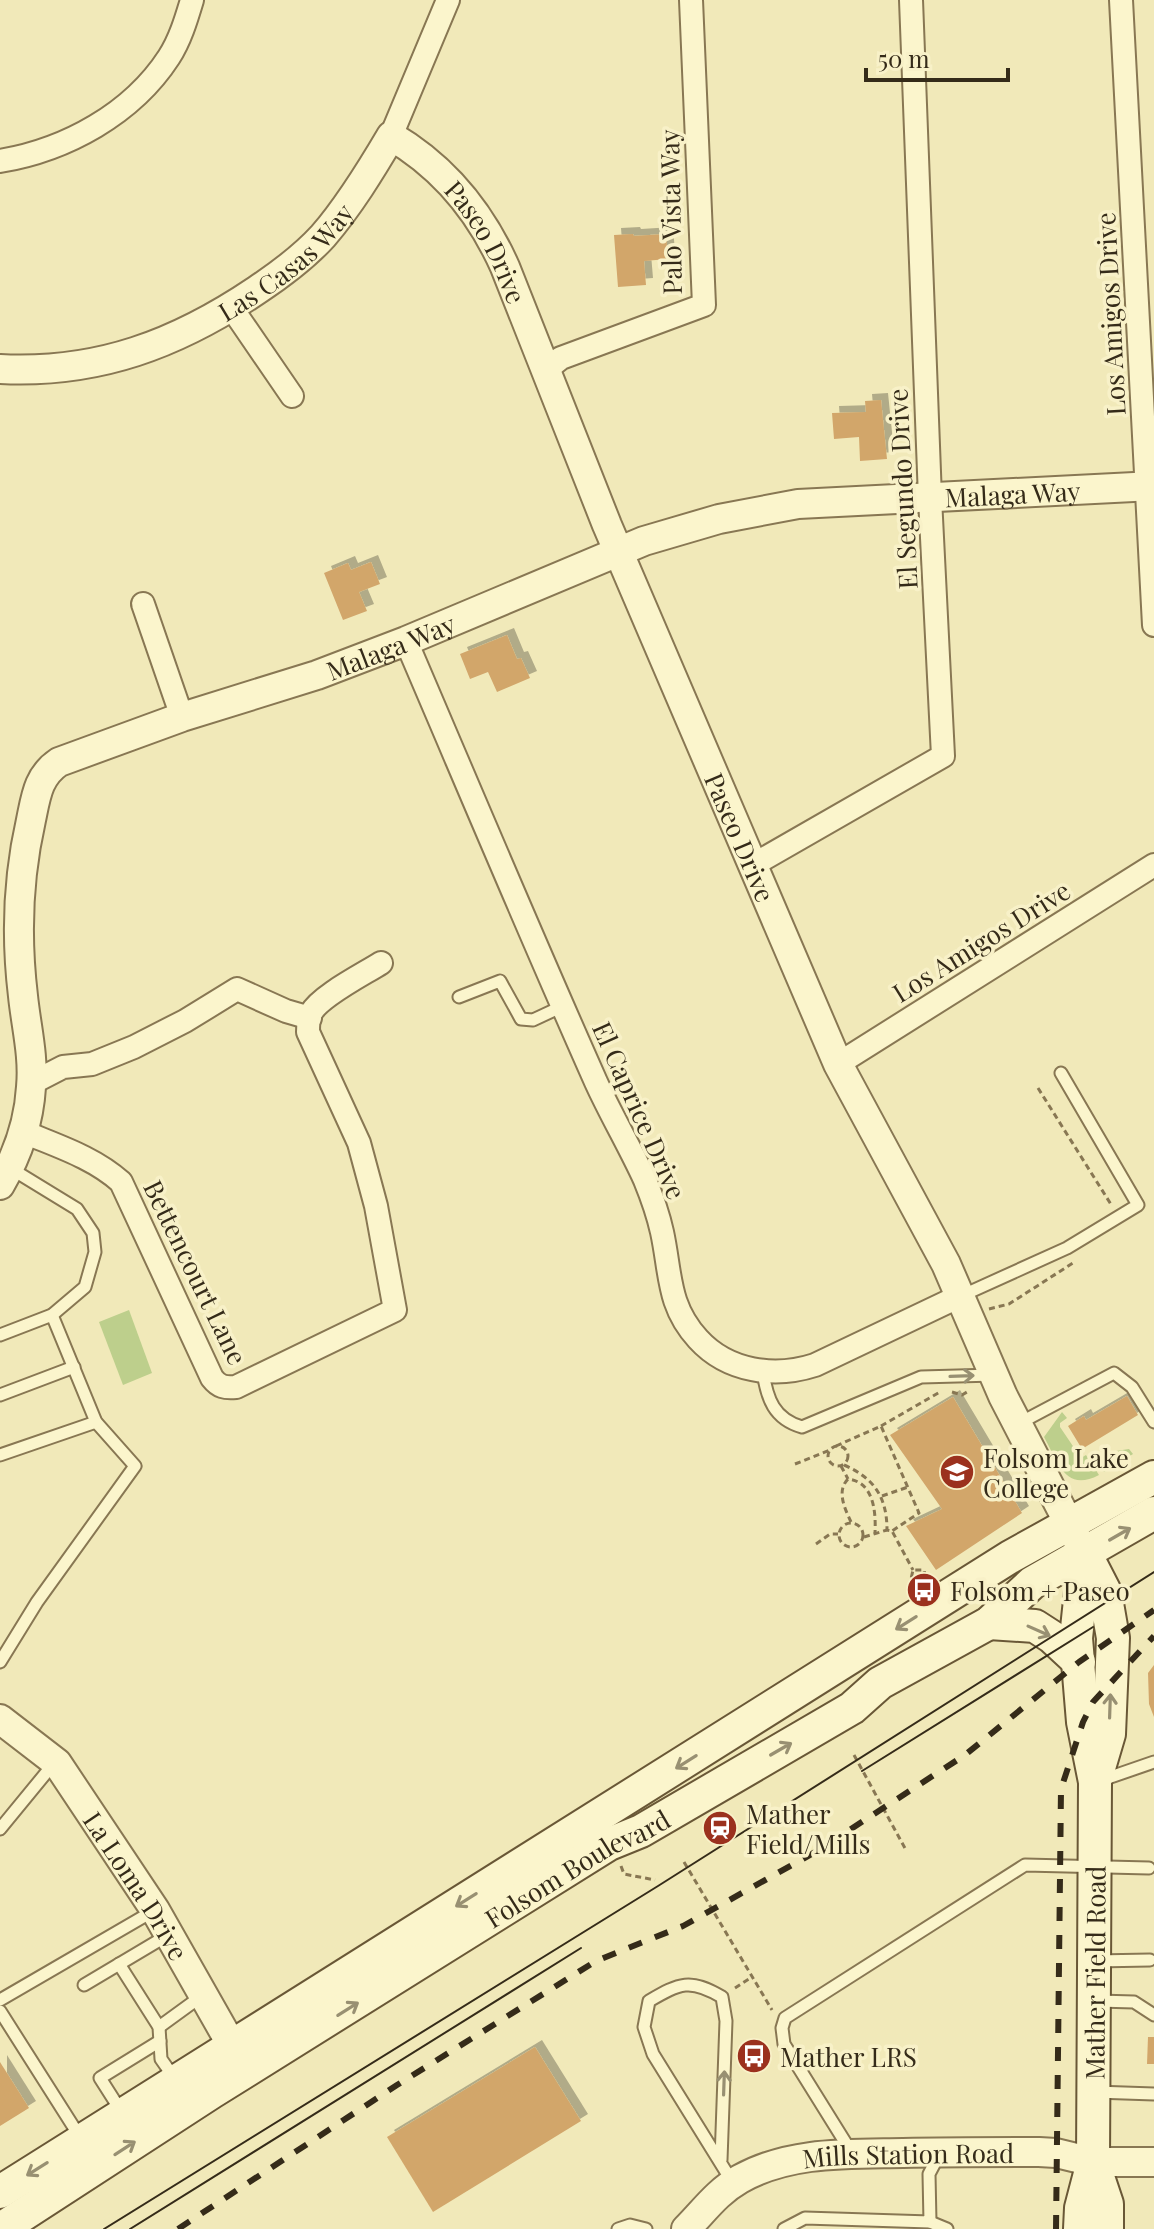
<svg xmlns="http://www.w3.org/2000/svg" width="1154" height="2229" viewBox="0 0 1154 2229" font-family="'Playfair Display',serif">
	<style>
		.green { fill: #bdcf8c }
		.building { fill: #d2a66b; filter: url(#shadow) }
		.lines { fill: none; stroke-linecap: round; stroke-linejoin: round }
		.service-casing { stroke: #887753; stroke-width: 15 }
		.minor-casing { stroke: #887753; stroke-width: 26 }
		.tertiary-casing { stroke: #887753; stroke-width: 32 }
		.secondary-casing { stroke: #695736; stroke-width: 36 }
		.path { stroke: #887753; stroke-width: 3; stroke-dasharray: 6 4; stroke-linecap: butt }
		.service { stroke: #fbf5cc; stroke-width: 11 }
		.minor { stroke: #fbf5cc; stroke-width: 22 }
		.tertiary { stroke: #fbf5cc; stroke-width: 28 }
		.secondary { stroke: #fbf5cc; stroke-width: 32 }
		.tram { stroke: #352b19; stroke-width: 2 }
		.rail { stroke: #352b19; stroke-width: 6; stroke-dasharray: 14 14; stroke-linecap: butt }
		.oneway { stroke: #989072 }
		.labels { text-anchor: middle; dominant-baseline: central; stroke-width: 7; stroke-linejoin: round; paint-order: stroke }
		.street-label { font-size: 26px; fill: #352b19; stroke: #f8f1c8 }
		.poi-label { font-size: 26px; fill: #352b19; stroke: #f8f1c8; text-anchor: start }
	</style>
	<defs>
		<filter id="shadow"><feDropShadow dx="7" dy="-7" stdDeviation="0" flood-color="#0004"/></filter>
	</defs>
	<rect width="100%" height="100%" fill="#f1e9b9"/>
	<g class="green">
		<path d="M 129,1310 L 152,1373 L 123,1385 L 99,1322 Z"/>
		<path d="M 1062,1412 L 1067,1418 L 1060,1423 L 1060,1427 L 1081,1458 L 1086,1455 L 1099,1475 C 1065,1493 1058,1462 1044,1437 Z"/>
		<path d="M 1129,1449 L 1133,1454 L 1104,1472 L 1098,1463 L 1116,1451 Z"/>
	</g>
	<g class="building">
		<path d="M 633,234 L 634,236 L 666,234 L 668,259 L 644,261 L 646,285 L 618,287 L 614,235 Z"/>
		<path d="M 881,400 L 887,459 L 860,461 L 859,437 L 834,439 L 832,413 L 866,412 L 865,401 Z"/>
		<path d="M 371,562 L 380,584 L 359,592 L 367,611 L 343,620 L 324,573 L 348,563 L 351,570 Z"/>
		<path d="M 507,635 L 517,659 L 521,658 L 530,678 L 497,692 L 488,672 L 470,679 L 460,654 Z"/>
		<path d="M 1127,1396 L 1138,1415 L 1082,1449 L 1068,1426 L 1084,1416 L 1086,1420 Z"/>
		<path d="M 953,1397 L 1022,1513 L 936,1570 L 906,1526 L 942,1509 L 890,1435 Z"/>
		<path d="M 1154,1665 L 1154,1717 L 1149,1704 L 1148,1673 Z"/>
		<path d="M 1148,2037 L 1154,2037 L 1154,2064 L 1147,2064 Z"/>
		<path d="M 535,2047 L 581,2121 L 433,2212 L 387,2137 Z"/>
		<path d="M 0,2062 L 29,2108 L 0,2126 Z"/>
	</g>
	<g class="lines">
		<g class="service-casing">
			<g id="service">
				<path d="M 459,997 L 500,981 L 521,1019 L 533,1020 L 563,1006"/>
				<path d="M 961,1296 L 1067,1248 L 1138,1205 L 1061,1073"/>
				<path d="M 0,1335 L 52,1315 L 85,1287 L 95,1252 L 93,1233 L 77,1209 L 10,1168"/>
				<path d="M 763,1372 C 767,1399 774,1419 802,1427 L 921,1377 L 994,1375"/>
				<path d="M 0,1395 L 74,1367"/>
				<path d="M 1018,1424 L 1114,1373 L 1132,1387 L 1154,1422"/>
				<path d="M 0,1455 L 96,1422"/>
				<path d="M 0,1662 L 37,1602 L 135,1466 L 96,1422 L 52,1315"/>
				<path d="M 1099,1781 L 1154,1762"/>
				<path d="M 0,1829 L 55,1762"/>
				<path d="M 1095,1961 L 1150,1960"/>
				<path d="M 119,1964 L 159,2027 L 161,2059 L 175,2079"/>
				<path d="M 84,1985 L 168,1935"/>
				<path d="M 0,2000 L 155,1910"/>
				<path d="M 1098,2001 L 1134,2002 L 1154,2015"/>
				<path d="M 0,2011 L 80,2137"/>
				<path d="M 159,2027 L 203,1995"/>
				<path d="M 1095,2092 L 1154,2094"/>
				<path d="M 121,2111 L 100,2078 L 160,2041"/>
				<path d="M 850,2150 L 784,2044 L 782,2028 L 785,2018 L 1025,1865 L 1149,1868"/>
				<path d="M 721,2160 L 726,2021 L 722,1997 C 690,1978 680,1983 649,2001 L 644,2027 L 653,2054 L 733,2183"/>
				<path d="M 930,2222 L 947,2229"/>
				<path d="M 618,2229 L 630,2225 L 646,2229"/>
				<path d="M 784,2229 L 805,2218 L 930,2222 L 929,2174 L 940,2153"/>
			</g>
		</g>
		<g class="minor-casing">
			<g id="minor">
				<path d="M 1121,0 L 1154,625"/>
				<path d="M 391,136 L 448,0"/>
				<path d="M 0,161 C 66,150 132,114 169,57 C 180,40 186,20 192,0"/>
				<path d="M 231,307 L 292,396"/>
				<path d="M 547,369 L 561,358 L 704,305 L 691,0"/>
				<path d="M 143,604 L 182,717"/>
				<path d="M 406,641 C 469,788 531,936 596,1082 C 611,1115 630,1147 645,1180 C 652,1197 658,1214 662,1232 C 671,1273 667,1305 698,1339 C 728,1372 775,1378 815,1365 L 960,1296"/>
				<path d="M 753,865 L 943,756 L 930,498 L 911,0"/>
				<path d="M 838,1064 L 1154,865"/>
				<path d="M 32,1083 L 63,1067 L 92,1064 L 134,1047 L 185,1021 L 237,989 L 286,1011 L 310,1018"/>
				<path d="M 24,1132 C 57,1146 93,1157 121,1182 L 212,1378 C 219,1387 225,1388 236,1387 L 395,1310 L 376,1206 L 359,1143 L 308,1032 C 308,1026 308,1018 311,1013 C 320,996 364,974 381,963"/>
			</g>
		</g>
		<g class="tertiary-casing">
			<g id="tertiary">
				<path id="s1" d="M 0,369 C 98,374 177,344 257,290 C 281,274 303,258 323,236 C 349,206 371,170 391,136 C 444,167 480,211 505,267 L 607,525 L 838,1064 L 946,1264 L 1003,1396 L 1079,1543"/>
				<path id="s2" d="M 0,1185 C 18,1154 29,1122 31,1087 C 34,1056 26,1026 23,996 C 16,938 18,877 31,820 C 36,796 38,776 59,762 L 182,717 L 317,675 L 406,641 L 644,541 L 719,519 L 798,504 L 1154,486"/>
				<path id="s3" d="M 0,1719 L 57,1763 L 155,1910 L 243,2065"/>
				<path id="s4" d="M 686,2229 C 704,2211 717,2192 740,2179 C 790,2151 848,2154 903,2153 C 948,2152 994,2152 1039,2152 L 1056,2153 L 1093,2162 L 1154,2162"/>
			</g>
		</g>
		<g class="secondary-casing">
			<g id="secondary">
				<path d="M 1085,1553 L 1105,1592 L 1113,1638 L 1109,1734 L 1096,1778"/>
				<path d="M 989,1623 L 1035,1626 L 1052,1637 L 1079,1662"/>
				<path d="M 1093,2162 L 1107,2204 L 1107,2229"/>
				<path d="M 0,2192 L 1010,1557 L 1154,1477"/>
				<path id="s5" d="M 1,2229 L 212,2092 L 609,1844 L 641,1831 L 852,1708 L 880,1683 L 989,1623 L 1032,1583 L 1154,1513"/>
				<path id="s6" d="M 1080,2229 L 1081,2208 L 1093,2162 L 1095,1782 L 1083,1722 L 1076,1638 L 1085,1553"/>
			</g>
		</g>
		<g class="path">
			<path d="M 1038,1088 L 1112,1206"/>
			<path d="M 989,1309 L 1009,1304 L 1073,1263"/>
			<path d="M 952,1392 L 962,1395 L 967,1392"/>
			<path d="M 881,1426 L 940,1392"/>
			<circle cx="838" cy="1456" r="10"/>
			<path d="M 836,1446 L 881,1426 L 919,1513 L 892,1531"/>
			<path d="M 795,1464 L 830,1450"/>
			<path d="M 844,1465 C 874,1478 887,1497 887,1530 L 892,1531 L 913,1570"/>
			<path d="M 841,1466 L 848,1479"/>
			<path d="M 882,1496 L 908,1487"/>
			<path d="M 851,1522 C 845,1509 836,1491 848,1479 C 874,1482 876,1512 875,1533"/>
			<circle cx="851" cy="1535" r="12"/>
			<path d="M 864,1537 L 887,1530"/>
			<path d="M 816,1544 L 830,1534 L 838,1534"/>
			<path d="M 917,1585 L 911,1579 L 913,1570 L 924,1570 L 926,1581"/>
			<path d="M 854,1755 L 906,1850"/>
			<path d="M 684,1862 L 772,2010"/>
			<path d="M 621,1866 L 624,1874 L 655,1880"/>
			<path d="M 735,1988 L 752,1977"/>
		</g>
		<use href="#service" class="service"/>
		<use href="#minor" class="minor"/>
		<use href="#tertiary" class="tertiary"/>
		<use href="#secondary" class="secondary"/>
		<g class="tram">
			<path d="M 862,1771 L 1093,1627"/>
			<path d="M 104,2229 L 658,1886 L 1154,1572"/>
			<path d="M 130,2229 L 581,1948"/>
		</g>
		<g class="rail">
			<path d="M 178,2229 L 397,2085 L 596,1961 L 683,1926 L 817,1851 L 965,1755 L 1079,1662 L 1154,1610"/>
			<path d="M 1056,2229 L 1061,1789 L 1083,1722 L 1093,1702 L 1154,1636"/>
		</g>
	</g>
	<defs><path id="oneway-shaft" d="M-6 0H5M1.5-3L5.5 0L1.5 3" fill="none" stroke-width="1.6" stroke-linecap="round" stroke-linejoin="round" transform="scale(2)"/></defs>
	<g class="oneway">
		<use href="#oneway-shaft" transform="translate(962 1376) rotate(-2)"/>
		<use href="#oneway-shaft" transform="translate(1120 1534) rotate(-30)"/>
		<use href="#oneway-shaft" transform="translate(906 1623) rotate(148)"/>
		<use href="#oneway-shaft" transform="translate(1039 1631) rotate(24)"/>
		<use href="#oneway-shaft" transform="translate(1110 1706) rotate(-88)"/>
		<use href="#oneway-shaft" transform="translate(781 1749) rotate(-30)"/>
		<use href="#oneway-shaft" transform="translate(686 1762) rotate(148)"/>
		<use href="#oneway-shaft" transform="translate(466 1900) rotate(148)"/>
		<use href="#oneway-shaft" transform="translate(348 2009) rotate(-32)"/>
		<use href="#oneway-shaft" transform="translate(724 2083) rotate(-88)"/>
		<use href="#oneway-shaft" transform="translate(125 2148) rotate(-33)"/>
		<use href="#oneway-shaft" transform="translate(37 2169) rotate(148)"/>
	</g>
	<defs>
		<g id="university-disc" transform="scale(1.8)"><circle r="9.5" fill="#9b311e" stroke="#f8f1c8"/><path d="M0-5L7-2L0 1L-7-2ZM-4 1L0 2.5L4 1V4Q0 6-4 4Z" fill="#fff"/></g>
		<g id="bus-disc" transform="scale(1.8)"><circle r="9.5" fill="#9b311e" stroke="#f8f1c8"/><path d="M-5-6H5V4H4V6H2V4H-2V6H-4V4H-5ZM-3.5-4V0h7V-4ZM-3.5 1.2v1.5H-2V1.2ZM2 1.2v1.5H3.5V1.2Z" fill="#fff"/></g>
		<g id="station-disc" transform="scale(1.8)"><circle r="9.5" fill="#9b311e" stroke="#f8f1c8"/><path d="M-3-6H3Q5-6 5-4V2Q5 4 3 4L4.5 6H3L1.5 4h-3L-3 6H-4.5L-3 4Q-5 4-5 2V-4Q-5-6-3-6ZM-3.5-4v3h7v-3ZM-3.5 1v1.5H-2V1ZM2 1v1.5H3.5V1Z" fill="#fff"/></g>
	</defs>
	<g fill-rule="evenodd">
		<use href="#university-disc" x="957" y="1472"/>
		<use href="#bus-disc" x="924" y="1590"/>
		<use href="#station-disc" x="720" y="1828"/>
		<use href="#bus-disc" x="754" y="2056"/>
	</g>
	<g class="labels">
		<g class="street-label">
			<text transform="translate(670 212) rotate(-91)">Palo Vista Way</text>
			<text stroke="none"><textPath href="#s1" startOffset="626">Paseo Drive</textPath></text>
			<text stroke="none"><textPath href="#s1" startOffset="314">Las Casas Way</textPath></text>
			<text transform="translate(1110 314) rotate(-93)">Los Amigos Drive</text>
			<text transform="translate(902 489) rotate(-93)">El Segundo Drive</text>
			<text stroke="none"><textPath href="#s2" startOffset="1438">Malaga Way</textPath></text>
			<text stroke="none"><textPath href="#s2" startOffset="790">Malaga Way</textPath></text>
			<text stroke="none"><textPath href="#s1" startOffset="1274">Paseo Drive</textPath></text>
			<text transform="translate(981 941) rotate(-32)">Los Amigos Drive</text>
			<text transform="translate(640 1110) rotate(66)">El Caprice Drive</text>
			<text transform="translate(196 1272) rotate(64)">Bettencourt Lane</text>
			<text stroke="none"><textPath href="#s5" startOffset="680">Folsom Boulevard</textPath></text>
			<text stroke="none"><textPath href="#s3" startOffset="218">La Loma Drive</textPath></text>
			<text stroke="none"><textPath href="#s6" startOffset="258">Mather Field Road</textPath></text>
			<text stroke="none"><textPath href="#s4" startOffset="246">Mills Station Road</textPath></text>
		</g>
		<g class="poi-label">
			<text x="983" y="1457">Folsom Lake<tspan x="983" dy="30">College</tspan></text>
			<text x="950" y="1590">Folsom + Paseo</text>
			<text x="746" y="1813">Mather<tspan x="746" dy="30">Field/Mills</tspan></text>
			<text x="780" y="2056">Mather LRS</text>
		</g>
	</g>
	<path d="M866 68v12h142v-12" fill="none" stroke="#352b19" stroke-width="4"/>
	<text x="878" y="68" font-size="24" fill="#352b19" stroke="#f8f1c8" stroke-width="6" paint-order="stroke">50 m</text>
</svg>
